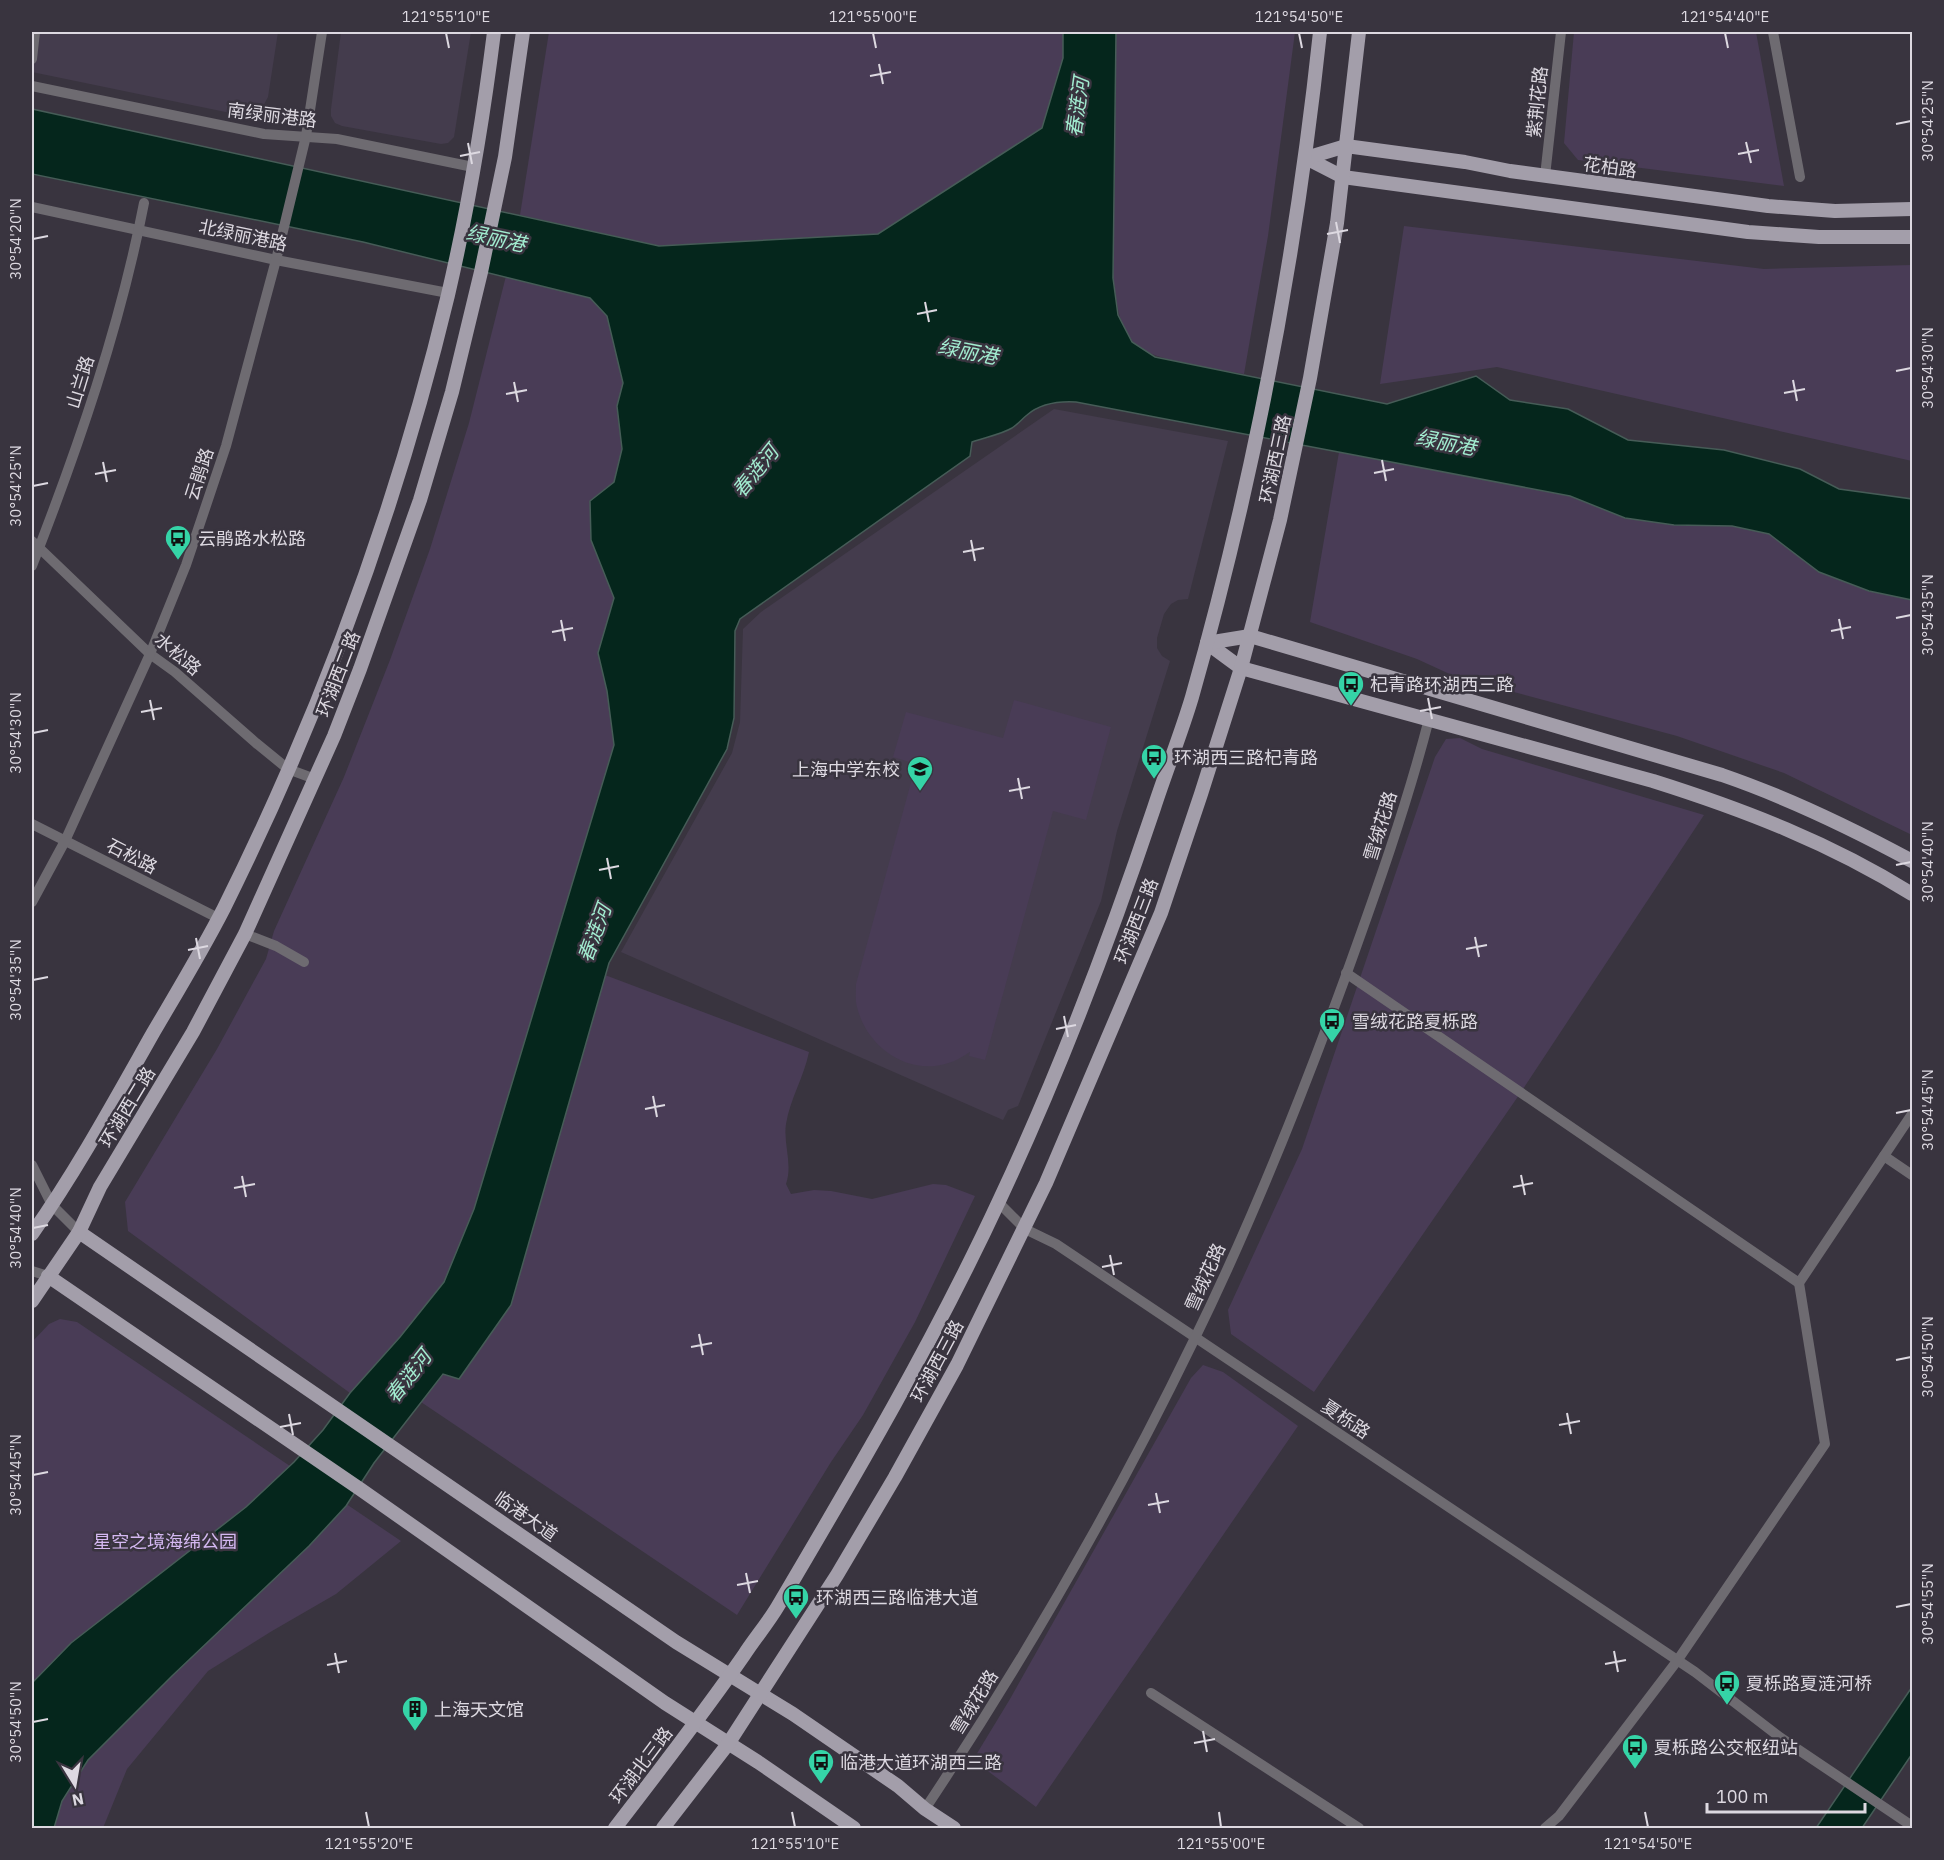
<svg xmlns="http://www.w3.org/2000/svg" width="1944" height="1860" viewBox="0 0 1944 1860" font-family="'IBM Plex Sans','Noto Sans SC',sans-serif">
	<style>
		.built { fill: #443c4d }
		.green { fill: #493c56 }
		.water { fill: #05261c; stroke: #465c57; stroke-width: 1.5 }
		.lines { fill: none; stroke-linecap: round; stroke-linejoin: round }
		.minor { stroke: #6e6b71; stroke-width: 10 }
		.major { stroke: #a39eaa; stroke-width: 14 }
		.ticks { fill: none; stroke: #ddd9e1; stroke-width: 2 }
		.labels { text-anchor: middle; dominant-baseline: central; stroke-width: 5; stroke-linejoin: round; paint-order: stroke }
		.street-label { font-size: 18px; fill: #ddd9e1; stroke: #39343f }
		.poi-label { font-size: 18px; fill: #ddd9e1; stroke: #39343f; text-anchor: start }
		.park-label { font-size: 18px; fill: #d4b8f1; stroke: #39343f }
		.water-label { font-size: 20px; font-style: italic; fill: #a2ecd0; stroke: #39343f }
		.neatline { fill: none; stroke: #ddd9e1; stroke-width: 2 }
		.ticks-label { font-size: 15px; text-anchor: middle; fill: #ddd9e1 }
	</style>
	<rect width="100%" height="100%" fill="#39343f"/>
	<g class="built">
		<path d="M 32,32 L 278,32 L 268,97 L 262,108 L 254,115 L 245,116 L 32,72 Z"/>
		<path d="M 341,32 L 471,32 L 454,137 L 448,143 L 441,144 L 342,126 L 335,123 L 331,116 L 331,109 Z"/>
		<path d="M 1054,409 L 1228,441 L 1188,599 L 1178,600 L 1171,604 L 1164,614 L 1157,638 L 1157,648 L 1162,656 L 1170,661 L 1117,831 L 1101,901 L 1018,1106 L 1008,1110 L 1003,1120 L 621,952 L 732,753 L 740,722 L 743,629 L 761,612 Z"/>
	</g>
	<g class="green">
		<path d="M 549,32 L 1063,32 L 1063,58 L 1042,128 L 879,234 L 659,246 L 520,215 Z"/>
		<path d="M 1116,32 L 1295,32 L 1268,236 L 1244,374 C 1214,368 1156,363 1133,343 C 1119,330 1116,297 1113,278 Z"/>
		<path d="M 1574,32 L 1756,32 L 1784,186 L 1578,160 L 1564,143 Z"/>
		<path d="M 1404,226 L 1764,269 L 1912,265 L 1912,461 L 1497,367 L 1380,384 Z"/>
		<path d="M 506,276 L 590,298 L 607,316 L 623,383 L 617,406 L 622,449 L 614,482 L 590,501 L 591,540 L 614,598 L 598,654 L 607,691 L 614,745 L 474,1209 L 444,1282 L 400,1337 L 350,1393 L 128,1231 L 125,1202 L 217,1049 L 266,959 L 274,931 L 344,777 L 390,660 L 430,549 L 469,423 Z"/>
		<path d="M 1339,452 L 1570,496 L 1625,518 L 1674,525 L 1732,526 L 1769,534 L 1819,572 L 1869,591 L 1912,600 L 1912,835 L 1784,773 L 1677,736 L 1454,676 L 1417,659 L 1310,622 Z"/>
		<path d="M 1014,700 L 1111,727 L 1086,820 L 1053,811 L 985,1060 L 969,1056 L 970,1052 C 962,1057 954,1062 945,1064 C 905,1075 866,1045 857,1007 C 855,1000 856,992 856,984 L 916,764 L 893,757 L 906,712 L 1003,738 Z"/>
		<path d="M 1460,738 L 1482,749 L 1704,815 L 1519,1095 L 1314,1392 L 1231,1334 L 1228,1310 L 1302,1149 L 1435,757 L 1446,739 Z"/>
		<path d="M 605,975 L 809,1052 C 804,1077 790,1099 786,1124 C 783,1144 793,1164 786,1184 L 791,1194 L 814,1190 L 831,1191 L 872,1199 L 933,1184 L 946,1185 L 975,1196 L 915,1322 L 863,1415 L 831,1462 L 737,1615 L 421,1402 L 443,1374 L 511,1305 Z"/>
		<path d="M 60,1319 L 77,1322 L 401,1541 L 336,1594 L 272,1631 L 208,1671 L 127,1769 L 103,1828 L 32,1828 L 32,1342 L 49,1324 Z"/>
		<path d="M 1203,1365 L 1223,1372 L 1298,1426 L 1036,1807 L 973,1760 L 1010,1699 L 1191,1378 Z"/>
	</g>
	<g class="water">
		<path d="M 1063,32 L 1116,32 L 1113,278 L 1118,315 L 1132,342 L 1155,357 L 1387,404 L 1476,376 L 1510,400 L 1568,409 L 1628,440 L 1724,450 L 1800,469 L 1839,489 L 1912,499 L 1912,600 L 1869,591 L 1819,572 L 1769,534 L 1732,526 L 1674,525 L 1625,518 L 1570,496 L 1076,402 C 1058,401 1041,403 1027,415 C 1022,419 1018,424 1012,428 C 1000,435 985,437 972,442 L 970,456 L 740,619 L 735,631 L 734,718 L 727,749 L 609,963 L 511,1305 L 459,1379 L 443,1374 L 374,1463 L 346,1506 L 309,1546 L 172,1676 L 88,1760 L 62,1801 L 54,1828 L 32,1828 L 32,1683 L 71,1643 L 246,1507 L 294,1462 L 323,1430 L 350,1393 L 400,1337 L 444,1282 L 474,1209 L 614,745 L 607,691 L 598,653 L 614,598 L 591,540 L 590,501 L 614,482 L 622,449 L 617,406 L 623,383 L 607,316 L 590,298 L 363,242 L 32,174 L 32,109 L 659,246 L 878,234 L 1042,128 L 1063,58 Z"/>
		<path d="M 1912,1687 L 1912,1754 L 1862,1828 L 1816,1828 Z"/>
	</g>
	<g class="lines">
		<g class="minor">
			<path d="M 1773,32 L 1800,177"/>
			<path d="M 32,59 L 35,32"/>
			<path d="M 32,86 L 264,134 L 337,139 L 473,167"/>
			<path d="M 1545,176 L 1561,32"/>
			<path d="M 32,207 L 276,260 L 448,293"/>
			<path d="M 32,541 L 150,654 L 175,672 L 256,743 L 288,769 L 315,779"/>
			<path d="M 32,566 C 78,448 120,327 144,203"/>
			<path d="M 32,824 L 218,918"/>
			<path d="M 32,902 L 65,841 L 150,654 L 186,565 L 226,446 L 276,260 L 306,136 L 322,32"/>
			<path d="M 245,934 L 276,946 L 304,962"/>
			<path d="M 1346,973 L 1799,1283"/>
			<path d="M 1884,1156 L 1912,1175"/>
			<path d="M 32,1165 L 52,1205 L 79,1232"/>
			<path d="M 999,1203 L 1025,1229 L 1056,1244 L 1695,1672 L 1781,1738 L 1912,1826"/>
			<path d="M 32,1271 L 48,1276"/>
			<path d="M 1151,1693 L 1359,1828"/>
			<path d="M 925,1809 C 1024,1660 1115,1503 1193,1342 C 1251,1224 1300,1101 1345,978 C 1376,892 1406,808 1429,719"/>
			<path d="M 1545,1828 L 1559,1816 L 1677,1661 L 1825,1444 L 1799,1283 L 1912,1114"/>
		</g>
		<g class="major">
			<path d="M 1306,158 L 1343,177 L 1748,232 L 1819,237 L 1912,237"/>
			<path d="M 1306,158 L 1346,146 L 1465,162 L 1510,171 L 1768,206 L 1835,211 L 1912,209"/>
			<path d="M 1207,643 L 1241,668 L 1653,781 C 1745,810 1830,843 1912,894"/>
			<path d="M 1207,643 L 1250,636 L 1722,775 C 1789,798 1851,828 1912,861"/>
			<path d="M 79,1232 L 676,1642 L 793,1714 L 898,1786 L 925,1809 L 954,1828"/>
			<path d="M 32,1234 C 77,1170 114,1102 153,1033 C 177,992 202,951 224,908 C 321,713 397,507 448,295 C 468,209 483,120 494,32"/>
			<path d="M 48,1276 L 360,1489 L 665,1703 L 758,1762 L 854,1828"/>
			<path d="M 32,1301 L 79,1232 L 100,1187 L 193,1032 L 245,934 L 334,736 L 360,669 L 420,500 L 452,392 L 481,272 L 505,157 L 523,32"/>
			<path d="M 615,1828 C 659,1771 703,1714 744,1655 C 755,1638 768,1623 778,1606 C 856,1474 934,1341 999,1201 C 1059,1073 1109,942 1154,808 C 1166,771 1181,734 1192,697 C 1254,479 1296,257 1320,32"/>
			<path d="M 663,1828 L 728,1744 L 837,1575 L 895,1477 L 957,1365 L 1046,1183 L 1161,913 L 1201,794 L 1241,668 L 1280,520 L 1310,378 L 1337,223 L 1359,32"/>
		</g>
	</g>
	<path class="ticks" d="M 446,33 L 449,48M 873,33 L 876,48M 1299,33 L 1302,48M 1725,33 L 1728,48M 879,64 L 883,84M 870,76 L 891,72M 1896,124 L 1911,121M 1746,142 L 1751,163M 468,143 L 472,164M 1738,154 L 1759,150M 460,156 L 480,152M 1336,222 L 1340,243M 1327,234 L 1348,230M 33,239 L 48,236M 925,302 L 929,322M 917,314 L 937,310M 1896,371 L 1911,368M 1793,380 L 1797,401M 514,382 L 518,402M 1784,393 L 1805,389M 506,394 L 527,390M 1382,460 L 1386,481M 103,462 L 107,482M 1374,473 L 1394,469M 95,474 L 116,470M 33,486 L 48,483M 971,540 L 975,561M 963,552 L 984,548M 1896,618 L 1911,615M 1839,619 L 1843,639M 561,620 L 565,641M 1831,631 L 1851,627M 552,632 L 573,628M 1428,698 L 1432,719M 150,700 L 154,720M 1420,711 L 1441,707M 141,712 L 162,708M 33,733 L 48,730M 1018,778 L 1022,799M 1009,791 L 1030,787M 607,858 L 611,879M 1896,865 L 1911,862M 599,870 L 619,866M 1475,937 L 1479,957M 196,938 L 200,959M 1466,949 L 1487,945M 188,950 L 208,946M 33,980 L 48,977M 1064,1016 L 1068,1037M 1056,1029 L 1076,1025M 653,1096 L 657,1117M 645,1109 L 665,1105M 1896,1113 L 1911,1110M 1521,1175 L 1525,1195M 242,1176 L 246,1197M 1513,1187 L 1533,1183M 234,1188 L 255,1184M 33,1228 L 48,1225M 1110,1255 L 1114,1275M 1102,1267 L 1122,1263M 699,1334 L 703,1355M 691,1347 L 712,1343M 1896,1360 L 1911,1357M 1567,1413 L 1571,1434M 289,1414 L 293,1435M 1559,1425 L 1580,1421M 280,1427 L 301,1423M 33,1475 L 48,1472M 1156,1493 L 1160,1513M 1148,1505 L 1169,1501M 746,1573 L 750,1593M 737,1585 L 758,1581M 1896,1607 L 1911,1604M 1614,1651 L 1618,1672M 335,1653 L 339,1673M 1605,1664 L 1626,1660M 327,1665 L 347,1661M 33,1722 L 48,1719M 1203,1731 L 1207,1752M 1194,1743 L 1215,1739M 366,1812 L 369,1827M 792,1812 L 795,1827M 1219,1812 L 1221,1827M 1645,1812 L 1648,1827"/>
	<defs>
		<g id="bus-pin" transform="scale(1.35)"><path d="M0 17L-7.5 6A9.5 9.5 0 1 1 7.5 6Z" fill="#35d4a7" stroke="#39343f"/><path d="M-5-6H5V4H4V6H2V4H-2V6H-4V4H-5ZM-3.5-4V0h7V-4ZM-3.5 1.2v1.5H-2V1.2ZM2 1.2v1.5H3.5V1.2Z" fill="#111"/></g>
		<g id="school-pin" transform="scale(1.35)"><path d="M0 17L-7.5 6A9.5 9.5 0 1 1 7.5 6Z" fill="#35d4a7" stroke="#39343f"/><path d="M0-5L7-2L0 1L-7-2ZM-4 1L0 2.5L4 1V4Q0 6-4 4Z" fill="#111"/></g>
		<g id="building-pin" transform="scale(1.35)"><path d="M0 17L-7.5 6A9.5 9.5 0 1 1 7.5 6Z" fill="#35d4a7" stroke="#39343f"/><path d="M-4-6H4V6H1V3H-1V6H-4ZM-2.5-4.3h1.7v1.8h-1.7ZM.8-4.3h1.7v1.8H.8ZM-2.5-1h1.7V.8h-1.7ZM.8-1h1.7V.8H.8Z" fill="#111"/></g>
	</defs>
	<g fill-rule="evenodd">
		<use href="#bus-pin" x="178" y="538"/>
		<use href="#bus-pin" x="1351" y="684"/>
		<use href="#bus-pin" x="1154" y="757"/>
		<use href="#school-pin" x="920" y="769"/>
		<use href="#bus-pin" x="1332" y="1021"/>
		<use href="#bus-pin" x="796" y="1597"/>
		<use href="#bus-pin" x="1727" y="1683"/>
		<use href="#building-pin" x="415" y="1709"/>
		<use href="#bus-pin" x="1635" y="1747"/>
		<use href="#bus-pin" x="821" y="1762"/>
	</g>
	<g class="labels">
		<g class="street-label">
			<text transform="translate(1537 102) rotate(-84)">紫荆花路</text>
			<text transform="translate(272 115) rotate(7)">南绿丽港路</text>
			<text transform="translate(1610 167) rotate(8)">花柏路</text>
			<text transform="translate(243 235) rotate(12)">北绿丽港路</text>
			<text transform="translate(80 382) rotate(-73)">山兰路</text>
			<text transform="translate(1275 459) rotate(-78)">环湖西三路</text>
			<text transform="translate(199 474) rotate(-72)">云鹃路</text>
			<text transform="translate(178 654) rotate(40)">水松路</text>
			<text transform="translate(338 674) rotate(-69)">环湖西二路</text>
			<text transform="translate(1380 826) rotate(-73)">雪绒花路</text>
			<text transform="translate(132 856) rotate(27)">石松路</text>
			<text transform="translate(1136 921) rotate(-69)">环湖西三路</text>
			<text transform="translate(127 1107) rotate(-59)">环湖西二路</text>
			<text transform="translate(1205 1277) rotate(-66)">雪绒花路</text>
			<text transform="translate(937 1361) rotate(-62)">环湖西三路</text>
			<text transform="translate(1346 1419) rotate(34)">夏栎路</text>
			<text transform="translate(526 1516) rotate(35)">临港大道</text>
			<text transform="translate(974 1702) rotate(-58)">雪绒花路</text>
			<text transform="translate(641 1765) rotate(-53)">环湖北三路</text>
		</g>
		<g class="poi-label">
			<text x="198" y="538">云鹃路水松路</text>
			<text x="1370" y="684">杞青路环湖西三路</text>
			<text x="1174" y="757">环湖西三路杞青路</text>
			<text x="900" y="769" text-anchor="end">上海中学东校</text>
			<text x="1352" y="1021">雪绒花路夏栎路</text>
			<text x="816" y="1597">环湖西三路临港大道</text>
			<text x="1746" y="1683">夏栎路夏涟河桥</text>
			<text x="434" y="1709">上海天文馆</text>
			<text x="1654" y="1747">夏栎路公交枢纽站</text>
			<text x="840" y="1762">临港大道环湖西三路</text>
		</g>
		<g class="park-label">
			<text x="165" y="1541">星空之境海绵公园</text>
		</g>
		<g class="water-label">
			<text transform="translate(1077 107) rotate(-82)">春涟河</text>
			<text transform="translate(496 238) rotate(12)">绿丽港</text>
			<text transform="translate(968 351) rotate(11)">绿丽港</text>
			<text transform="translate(1446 442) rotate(11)">绿丽港</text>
			<text transform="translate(755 471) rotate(-51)">春涟河</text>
			<text transform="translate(594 933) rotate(-70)">春涟河</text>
			<text transform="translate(408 1376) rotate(-52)">春涟河</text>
		</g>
	</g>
	<rect width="1944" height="1860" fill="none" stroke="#39343f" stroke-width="66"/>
	<g transform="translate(75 1785) rotate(169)" stroke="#39343f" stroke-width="4.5" paint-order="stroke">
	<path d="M0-4.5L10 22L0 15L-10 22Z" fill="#ddd9e1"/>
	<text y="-9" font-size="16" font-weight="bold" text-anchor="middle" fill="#ddd9e1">N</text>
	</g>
	<path d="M1707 1803v9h158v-9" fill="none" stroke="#ddd9e1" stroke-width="3"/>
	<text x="1716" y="1803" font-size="18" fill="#ddd9e1" stroke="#39343f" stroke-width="4.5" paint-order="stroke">100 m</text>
	<rect x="33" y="33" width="1878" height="1794" class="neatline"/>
	<g class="ticks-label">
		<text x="446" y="22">121°55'10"E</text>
		<text x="873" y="22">121°55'00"E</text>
		<text x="1299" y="22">121°54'50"E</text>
		<text x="1725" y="22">121°54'40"E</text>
		<text transform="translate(1928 121) rotate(-90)" y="5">30°54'25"N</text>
		<text transform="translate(16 239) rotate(-90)" y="5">30°54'20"N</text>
		<text transform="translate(1928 368) rotate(-90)" y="5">30°54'30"N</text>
		<text transform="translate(16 486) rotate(-90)" y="5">30°54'25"N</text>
		<text transform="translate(1928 615) rotate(-90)" y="5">30°54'35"N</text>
		<text transform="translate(16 733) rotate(-90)" y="5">30°54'30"N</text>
		<text transform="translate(1928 862) rotate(-90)" y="5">30°54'40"N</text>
		<text transform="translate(16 980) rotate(-90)" y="5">30°54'35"N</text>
		<text transform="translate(1928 1110) rotate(-90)" y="5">30°54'45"N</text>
		<text transform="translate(16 1228) rotate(-90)" y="5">30°54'40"N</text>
		<text transform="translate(1928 1357) rotate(-90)" y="5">30°54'50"N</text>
		<text transform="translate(16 1475) rotate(-90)" y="5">30°54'45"N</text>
		<text transform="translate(1928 1604) rotate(-90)" y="5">30°54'55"N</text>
		<text transform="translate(16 1722) rotate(-90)" y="5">30°54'50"N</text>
		<text x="369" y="1849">121°55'20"E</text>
		<text x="795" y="1849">121°55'10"E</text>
		<text x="1221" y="1849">121°55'00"E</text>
		<text x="1648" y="1849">121°54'50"E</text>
	</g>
</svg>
